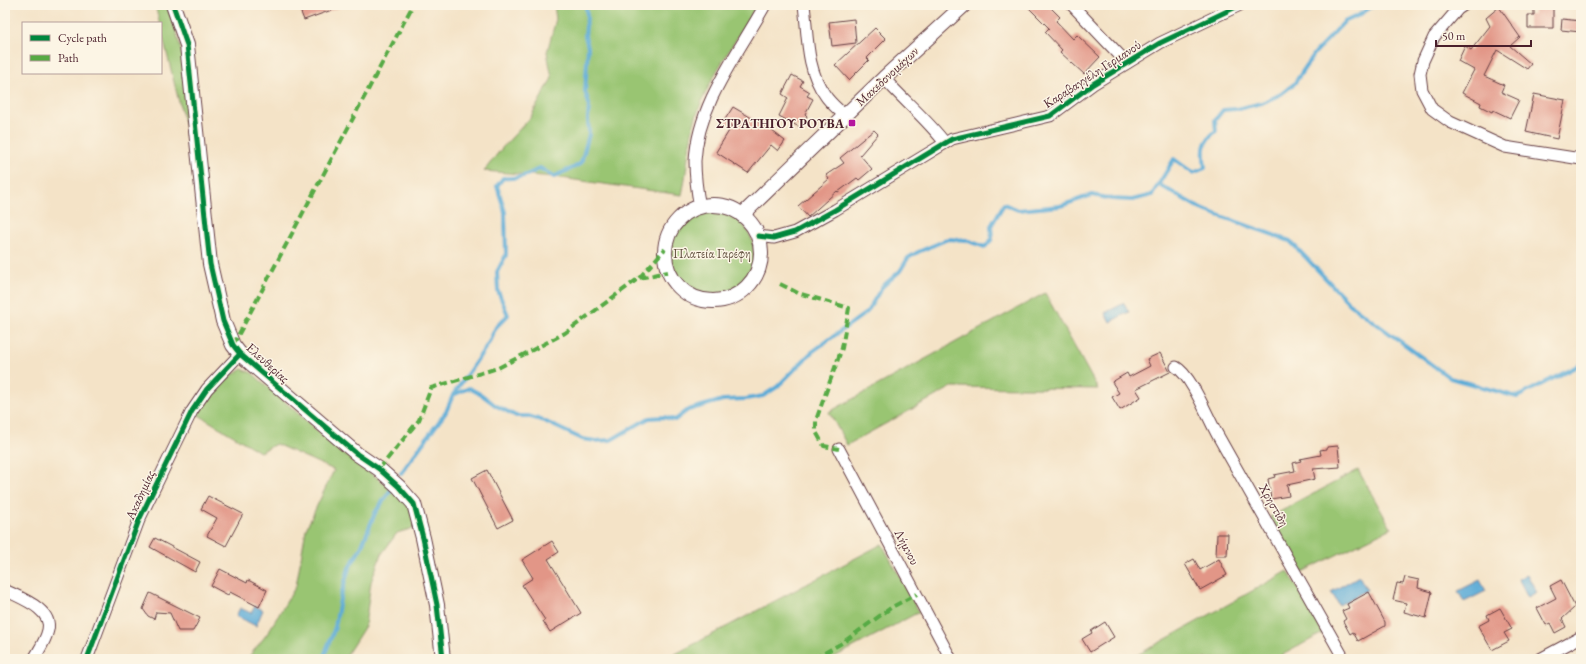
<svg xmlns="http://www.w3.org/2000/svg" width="1586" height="664" viewBox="0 0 1586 664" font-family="'EB Garamond',serif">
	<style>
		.green { fill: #99c572; stroke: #72724e }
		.water { fill: #5dacd7; stroke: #546681 }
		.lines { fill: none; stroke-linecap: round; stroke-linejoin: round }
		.stream { stroke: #5dacd7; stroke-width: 4 }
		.building { fill: #e29687 }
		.minor-casing { stroke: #643c42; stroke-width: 13 }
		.tertiary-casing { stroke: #643c42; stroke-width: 16 }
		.minor { stroke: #fff; stroke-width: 11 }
		.tertiary { stroke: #fff; stroke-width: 14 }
		.quiet { stroke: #57aa44; stroke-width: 4; stroke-dasharray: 8 4; stroke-linecap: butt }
		.cycleway-casing { stroke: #fcf5e5; stroke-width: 8 }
		.cycleway { stroke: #00873e; stroke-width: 5 }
		.poi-dot { fill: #b5179e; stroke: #fcf5e5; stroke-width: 1.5 }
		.labels { text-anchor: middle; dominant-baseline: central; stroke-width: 3; stroke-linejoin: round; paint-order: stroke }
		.street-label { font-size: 13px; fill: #4a1f2b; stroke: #fcf5e5 }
		.poi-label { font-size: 13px; font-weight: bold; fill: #4a1f2b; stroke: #fcf5e5; text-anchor: end }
		.park-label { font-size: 13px; fill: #625140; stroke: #fcf5e5 }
	</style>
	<rect width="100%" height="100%" fill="#fcf5e5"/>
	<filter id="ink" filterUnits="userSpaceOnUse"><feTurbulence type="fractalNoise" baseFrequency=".025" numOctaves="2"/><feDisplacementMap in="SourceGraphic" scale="8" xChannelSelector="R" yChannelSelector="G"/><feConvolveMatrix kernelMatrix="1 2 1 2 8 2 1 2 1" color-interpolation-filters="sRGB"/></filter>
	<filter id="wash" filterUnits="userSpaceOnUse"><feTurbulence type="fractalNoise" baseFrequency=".012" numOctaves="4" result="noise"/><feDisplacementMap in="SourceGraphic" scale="16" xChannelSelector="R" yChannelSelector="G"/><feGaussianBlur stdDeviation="0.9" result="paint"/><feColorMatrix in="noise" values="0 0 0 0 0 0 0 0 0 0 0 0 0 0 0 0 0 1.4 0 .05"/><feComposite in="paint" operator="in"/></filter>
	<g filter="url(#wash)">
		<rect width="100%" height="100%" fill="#f4e3c7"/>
		<g class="green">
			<path d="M 155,5 L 167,5 C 189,58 190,118 197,175 Z"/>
			<path d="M 554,5 L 757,5 C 737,41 710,75 697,114 C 688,141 688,168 682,195 L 554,177 L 484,171 L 502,148 L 530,118 L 552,78 L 547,52 L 556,19 Z"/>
			<circle cx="712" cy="253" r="42"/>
			<path d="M 1045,293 L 1098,389 L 952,387 L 847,445 L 829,412 Z"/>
			<path d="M 242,369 L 252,373 L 336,447 L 408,501 L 417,527 L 397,533 L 381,555 L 371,582 L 365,626 L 344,659 L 247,659 L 267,634 L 296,586 L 306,529 L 334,470 L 276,444 L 260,452 L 197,414 C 209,397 223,379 242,369 Z"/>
			<path d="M 1358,470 L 1391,528 L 1302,572 L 1270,517 Z"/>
			<path d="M 882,544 L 919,612 L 831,659 L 666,659 Z"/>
			<path d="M 1288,571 L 1323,633 L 1275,659 L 1130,659 Z"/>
		</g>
		<g class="water">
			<path d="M 1124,303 L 1129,312 L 1110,322 L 1105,313 Z"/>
			<path d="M 1527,574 L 1537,593 L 1528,598 L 1518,579 Z"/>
			<path d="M 1359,576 L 1367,590 L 1339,605 L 1331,592 Z"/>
			<path d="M 1480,580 L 1486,591 L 1464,602 L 1458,591 Z"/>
			<path d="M 255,606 L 263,610 L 256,626 L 236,616 L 240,608 L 251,613 Z"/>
		</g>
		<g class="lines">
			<g class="stream">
				<path d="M 1158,184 L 1201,209 L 1290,241 L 1351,305 L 1450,378 L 1517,397 L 1581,364"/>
				<path d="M 453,395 L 469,388 L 482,395 L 495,405 L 516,416 L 528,416 L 544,421 L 582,439 L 596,441 L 611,440 L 649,418 L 664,417 L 675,420 L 688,410 L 723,400 L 746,399 L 763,396 L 777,387 L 812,352 L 867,312 L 882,287 L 900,271 L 908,258 L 918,252 L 948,239 L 966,240 L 985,247 L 992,239 L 991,226 L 1004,204 L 1018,210 L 1060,206 L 1092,195 L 1112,199 L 1132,200 L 1152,195 L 1174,159 L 1193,173 L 1205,168 C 1203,151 1201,143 1216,131 L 1215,120 L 1223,110 L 1237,109 L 1262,103 L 1281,94 L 1294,84 L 1315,53 L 1344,22 L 1359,15 L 1374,5"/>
				<path d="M 401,473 L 446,412 L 453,395 L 488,344 L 496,327 L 508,315 L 498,291 L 497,272 L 506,255 L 505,212 L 497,186 L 503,178 C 518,179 527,176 540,168 L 554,177 C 563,171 572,170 581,163 L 589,134 L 588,119 L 589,104 L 585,91 L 588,47 L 585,36 L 587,17 L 586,5"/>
				<path d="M 323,659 L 335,627 L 340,599 L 349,568 L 361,548 L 375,513 L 390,491"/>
			</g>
		</g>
		<g id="blocks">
			<g class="building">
				<path d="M 298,5 L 343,5 L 343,6 L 304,20 Z"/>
				<path d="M 1026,5 L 1048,5 L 1060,17 L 1056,21 L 1073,39 L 1077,35 L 1100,57 L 1084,74 L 1060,52 L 1062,50 L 1045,32 L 1049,28 Z"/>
				<path d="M 1534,5 L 1553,5 L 1553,28 L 1528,28 L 1528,15 L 1534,15 Z"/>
				<path d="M 1499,7 L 1520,37 L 1510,46 L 1531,64 L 1527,69 L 1497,50 L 1484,76 L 1504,85 L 1501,92 L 1519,100 L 1510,118 L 1493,110 L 1492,112 L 1480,106 L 1481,103 L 1462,93 L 1474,70 L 1458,61 L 1465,46 L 1471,50 L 1490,26 L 1486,18 Z"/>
				<path d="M 854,19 L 856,43 L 832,46 L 829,22 Z"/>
				<path d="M 1562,19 L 1581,21 L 1581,32 L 1561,30 Z"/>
				<path d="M 875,28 L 886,39 L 867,58 L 869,60 L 849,80 L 835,65 Z"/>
				<path d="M 792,75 L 803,81 L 800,86 L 810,92 L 807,96 L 813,99 L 805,114 L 807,116 L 801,128 L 779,116 L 788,98 L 782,94 Z"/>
				<path d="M 1534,94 L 1565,100 L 1557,139 L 1526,132 Z"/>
				<path d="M 733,107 L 767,127 L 785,141 L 778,151 L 771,145 L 748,173 L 716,152 L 732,126 L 724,121 Z"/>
				<path d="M 874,130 L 878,134 L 860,155 L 872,169 L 859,180 L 857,178 L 838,192 L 837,191 L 808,217 L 798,206 L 829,179 L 826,175 L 844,163 L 840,158 Z"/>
				<path d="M 1160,353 L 1170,372 L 1136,389 L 1141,397 L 1120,410 L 1112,397 L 1119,393 L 1112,382 L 1127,373 L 1129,377 L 1150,366 L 1147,359 Z"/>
				<path d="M 1338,446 L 1340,467 L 1313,469 L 1315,479 L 1287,485 L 1289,496 L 1271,499 L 1268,479 L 1275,477 L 1274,475 L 1295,471 L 1293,463 L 1301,461 L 1300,459 L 1321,455 L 1320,450 L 1327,449 L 1327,447 Z"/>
				<path d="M 487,470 L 513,520 L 498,528 L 472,478 Z"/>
				<path d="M 208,496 L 243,514 L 226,546 L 207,536 L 217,518 L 201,509 Z"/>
				<path d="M 1217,534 L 1228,534 L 1227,556 L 1216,556 Z"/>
				<path d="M 155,538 L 200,562 L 195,572 L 150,547 Z"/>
				<path d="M 552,541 L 559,552 L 548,559 L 581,613 L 550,632 L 543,621 L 545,620 L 522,585 L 533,578 L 522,560 Z"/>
				<path d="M 1194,559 L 1200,570 L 1219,559 L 1227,575 L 1200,590 L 1185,564 Z"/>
				<path d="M 220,569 L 247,583 L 248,580 L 267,590 L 259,607 L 230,592 L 228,595 L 211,586 Z"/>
				<path d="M 1405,577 L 1419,580 L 1418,588 L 1432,592 L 1426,618 L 1404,612 L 1406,603 L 1393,600 L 1397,583 L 1403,584 Z"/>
				<path d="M 1561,580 L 1575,607 L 1562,619 L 1566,627 L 1555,633 L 1550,623 L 1546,625 L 1537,608 L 1556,598 L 1550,586 Z"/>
				<path d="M 1369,592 L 1385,622 L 1385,626 L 1358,641 L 1353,632 L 1350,634 L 1343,621 L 1346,619 L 1342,611 L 1349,608 L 1347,604 Z"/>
				<path d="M 150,593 L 200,618 L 193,631 L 178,631 L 170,613 L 156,612 L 154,619 L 148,616 L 143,609 Z"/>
				<path d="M 1500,608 L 1512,629 L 1504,633 L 1509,641 L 1492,650 L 1478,626 L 1489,620 L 1487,615 Z"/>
				<path d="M 1105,622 L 1114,637 L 1090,652 L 1082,639 L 1092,633 L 1091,631 Z"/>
			</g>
		</g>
	</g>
	<g filter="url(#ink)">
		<use href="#blocks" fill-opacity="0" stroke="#643c42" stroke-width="1"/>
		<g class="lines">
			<g class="minor-casing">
				<g id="minor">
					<path d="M 804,5 C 808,36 806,69 825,95 C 830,103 838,109 845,116"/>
					<path d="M 1072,5 L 1127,63"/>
					<path d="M 1464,5 L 1458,9 L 1434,37 L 1423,61 L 1420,74 L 1422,90 L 1432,109 L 1450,122 L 1505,147 L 1581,159"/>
					<path d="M 884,78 C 903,100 927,119 945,143"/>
					<path d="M 700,207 C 697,192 695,177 695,161 C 698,103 738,54 765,5"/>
					<path d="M 758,236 L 774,238 L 795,232 L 835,210 L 952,139 L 1050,116 L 1093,84 L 1160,43 L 1240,5"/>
					<path d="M 1176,367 C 1191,375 1208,418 1217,434 C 1259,509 1302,584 1344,659"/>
					<path d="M 839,449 L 951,659"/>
					<path d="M 5,590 C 20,598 53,609 48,630 C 46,640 39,650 34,659"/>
					<path d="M 87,659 L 139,520 L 170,456 L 192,411 L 207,389 L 240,354"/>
					<path d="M 1540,659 L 1581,637"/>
				</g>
			</g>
			<g class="tertiary-casing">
				<g id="tertiary">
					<path d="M 173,5 L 187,45 L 210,264 L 223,321 L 233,345 L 240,354 L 357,454 L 379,469 L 399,487 L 414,504 L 423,538 L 437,605 L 443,659"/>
					<circle cx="713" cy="253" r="48"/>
					<path d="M 742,215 L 884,78 L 964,5"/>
				</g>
			</g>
			<use href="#minor" class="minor"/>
			<use href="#tertiary" class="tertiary"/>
			<g class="quiet">
				<path d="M 639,278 L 665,249"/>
				<path d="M 780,284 L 798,293 L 849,308 L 842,348 L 816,420 L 816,432 L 824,446 L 839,449"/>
				<path d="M 233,345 L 413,5"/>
				<path d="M 379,469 L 419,420 L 431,388 L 498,368 L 565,333 L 639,278 L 668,272"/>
				<path d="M 814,659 L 842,643 L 892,607 L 917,594"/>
			</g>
			<g class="cycleway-casing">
				<g id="cycleway">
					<path d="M 173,5 L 187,45 L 210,264 L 223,321 L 233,345 L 240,354 L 357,454 L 379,469 L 399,487 L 414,504 L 423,538 L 437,605 L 443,659"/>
					<path d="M 758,236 L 774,238 L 795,232 L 835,210 L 952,139 L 1050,116 L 1093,84 L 1160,43 L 1240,5"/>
					<path d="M 87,659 L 139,520 L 170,456 L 192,411 L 207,389 L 240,354"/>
				</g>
			</g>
			<use href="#cycleway" class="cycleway"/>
		</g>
	</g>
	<rect class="poi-dot" x="848" y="119" width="8" height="8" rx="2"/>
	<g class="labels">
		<g class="street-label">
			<text transform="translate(1092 74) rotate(-33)">Καραβαγγέλη Γερμανού</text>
			<text transform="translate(887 76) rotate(-43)">Μακεδονομάχων</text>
			<text transform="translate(268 363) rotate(42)">Ελευθερίας</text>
			<text transform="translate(140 495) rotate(-65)">Ακαδημίας</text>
			<text transform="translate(1274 505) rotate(60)">Χρηστίδη</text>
			<text transform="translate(907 547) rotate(62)">Λήμνου</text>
		</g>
		<g class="poi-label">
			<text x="844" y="123">ΣΤΡΑΤΗΓΟΥ ΡΟΥΒΑ</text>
		</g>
		<g class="park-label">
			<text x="712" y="253">Πλατεία Γαρέφη</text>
		</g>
	</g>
	<rect width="1586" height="664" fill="none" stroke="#fcf5e5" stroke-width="20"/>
	<rect x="22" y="22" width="140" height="52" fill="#fcf5e5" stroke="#b59f9b"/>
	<rect x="30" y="35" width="20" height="6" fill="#00873e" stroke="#b59f9b"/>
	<text x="58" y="42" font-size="12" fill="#4a1f2b">Cycle path</text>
	<rect x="30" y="55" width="20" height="6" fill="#57aa44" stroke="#b59f9b"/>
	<text x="58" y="62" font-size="12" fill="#4a1f2b">Path</text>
	<path d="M1436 40v6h95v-6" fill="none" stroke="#4a1f2b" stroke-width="2"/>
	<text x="1442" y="40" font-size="12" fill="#4a1f2b" stroke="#fcf5e5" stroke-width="3" paint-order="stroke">50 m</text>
</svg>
